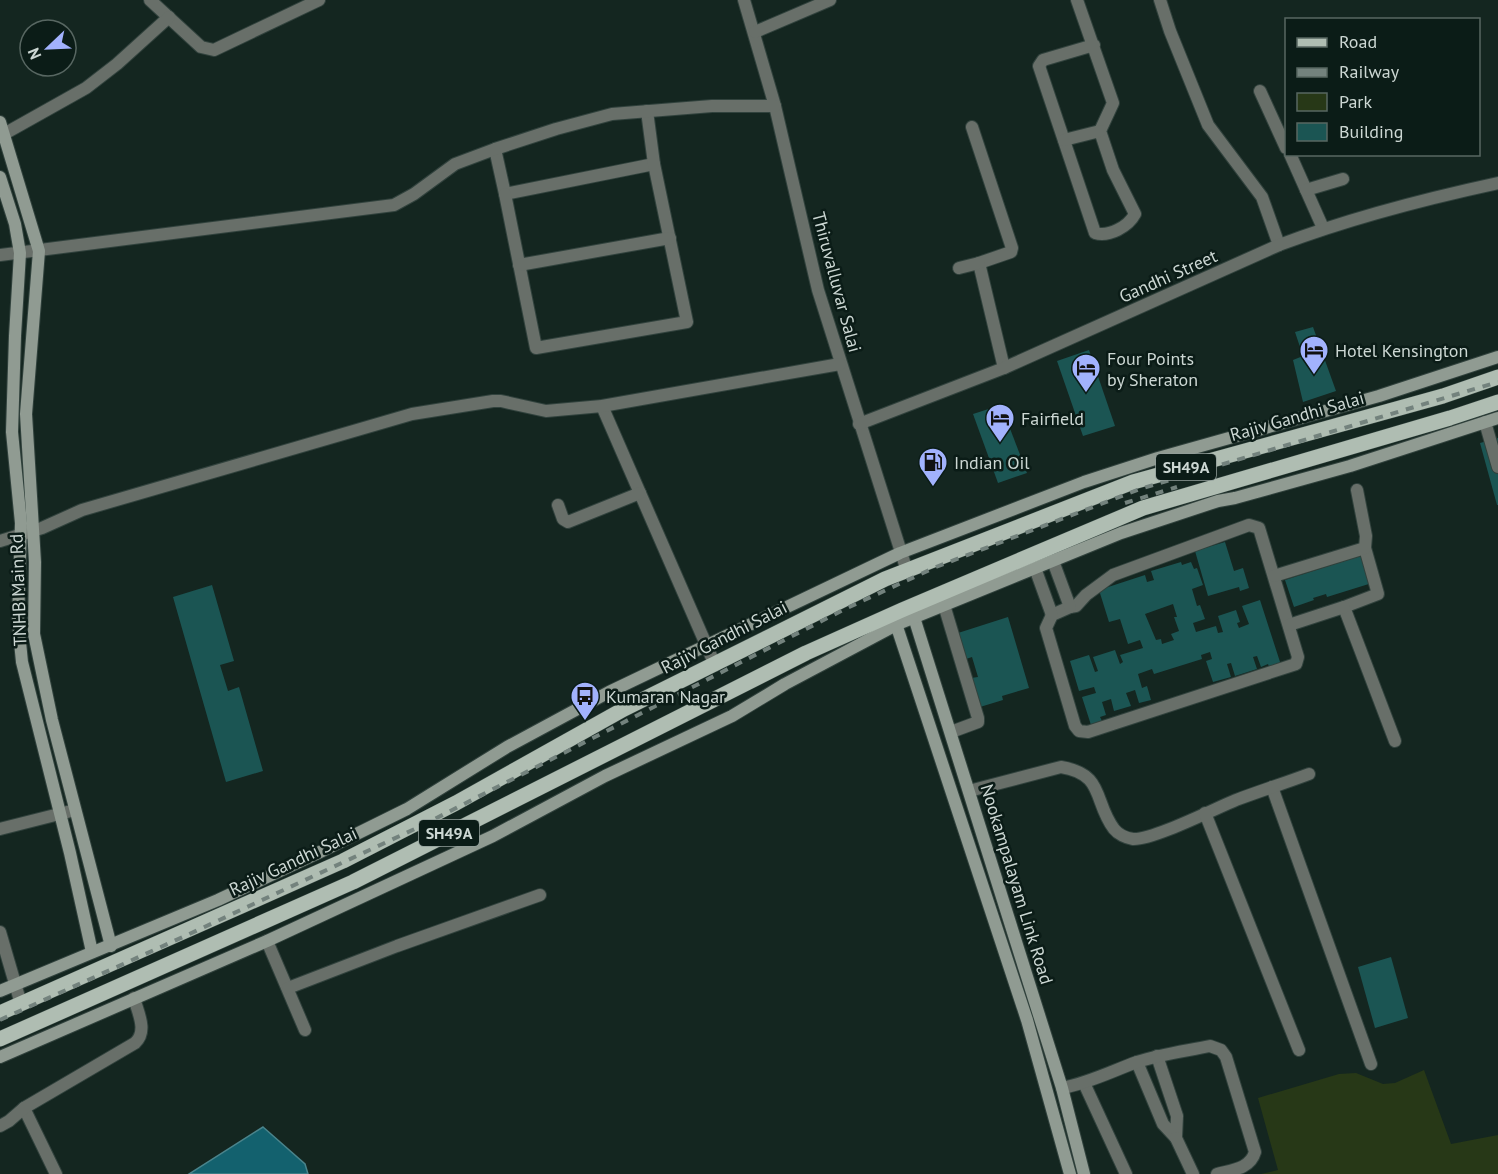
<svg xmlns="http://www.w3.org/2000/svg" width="1498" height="1174" viewBox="0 0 1498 1174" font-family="'PT Sans',sans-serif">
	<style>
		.green { fill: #273817 }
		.water { fill: #13616e; stroke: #4a848c; stroke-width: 1.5 }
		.building { fill: #1b5553; fill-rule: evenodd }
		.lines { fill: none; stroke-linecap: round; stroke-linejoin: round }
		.street-casing { stroke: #31423d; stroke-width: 14 }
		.secondary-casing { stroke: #31423d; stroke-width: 14 }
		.primary-casing { stroke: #31423d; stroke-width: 16 }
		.street { stroke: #686f69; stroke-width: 12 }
		.secondary { stroke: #909b92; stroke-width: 12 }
		.primary { stroke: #afbdb2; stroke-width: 15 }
		.rail { stroke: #73827d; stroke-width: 4; stroke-dasharray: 8 8; stroke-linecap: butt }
		.labels { text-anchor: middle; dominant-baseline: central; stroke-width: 5; stroke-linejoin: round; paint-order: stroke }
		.shield { fill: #0b1c17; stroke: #929f9b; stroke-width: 1.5 }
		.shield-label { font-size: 16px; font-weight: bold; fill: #ccd7d3 }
		.street-label { font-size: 18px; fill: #ccd7d3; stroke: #0b1c17 }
		.poi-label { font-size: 18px; fill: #ccd7d3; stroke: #0b1c17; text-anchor: start }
	</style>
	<rect width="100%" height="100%" fill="#142620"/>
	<path class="green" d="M 1424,1070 L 1451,1144 L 1498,1135 L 1498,1174 L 1261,1174 L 1278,1170 L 1258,1098 L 1339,1074 L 1356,1073 L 1383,1084 L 1395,1083 Z"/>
	<path class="water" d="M 263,1127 L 305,1164 L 308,1174 L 189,1174 Z"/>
	<g class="building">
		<path d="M 1313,327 L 1336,391 L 1303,402 L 1293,360 L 1303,356 L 1295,332 Z"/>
		<path d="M 1089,350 L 1115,426 L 1083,436 L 1057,361 Z"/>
		<path d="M 1001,405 L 1027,473 L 998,483 L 973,414 Z"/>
		<path d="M 1498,438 L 1498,505 L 1497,505 L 1480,443 Z"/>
		<path d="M 1225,542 L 1234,571 L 1243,568 L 1249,588 L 1240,591 L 1239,587 L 1208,596 L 1195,551 Z"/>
		<path d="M 1363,555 L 1372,583 L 1327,597 L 1326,594 L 1313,598 L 1314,600 L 1294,607 L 1285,580 Z"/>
		<path d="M 1181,562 L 1182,565 L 1191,562 L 1194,569 L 1197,568 L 1203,585 L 1192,589 L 1197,606 L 1200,605 L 1205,619 L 1193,623 L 1196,632 L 1216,626 L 1218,633 L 1223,632 L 1218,616 L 1236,610 L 1240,622 L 1237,623 L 1239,628 L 1249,624 L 1242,606 L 1260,600 L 1281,665 L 1270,669 L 1268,664 L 1261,667 L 1257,656 L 1253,657 L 1257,669 L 1235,676 L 1231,663 L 1227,664 L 1231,677 L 1213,682 L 1206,661 L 1212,659 L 1210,652 L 1201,655 L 1202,659 L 1154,674 L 1152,669 L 1138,674 L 1142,688 L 1147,686 L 1151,700 L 1139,703 L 1135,690 L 1126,693 L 1131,706 L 1114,711 L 1111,699 L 1102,702 L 1106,715 L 1100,717 L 1102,721 L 1091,725 L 1082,697 L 1096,693 L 1094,687 L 1079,691 L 1070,661 L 1089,655 L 1095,672 L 1098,671 L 1093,657 L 1115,650 L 1120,664 L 1123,662 L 1120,655 L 1143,648 L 1140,640 L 1128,644 L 1120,619 L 1109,622 L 1099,590 L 1145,575 L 1147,582 L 1154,580 L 1151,571 ZM 1173,604 L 1177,617 L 1174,617 L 1179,631 L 1171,634 L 1174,640 L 1162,644 L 1161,639 L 1156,640 L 1145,614 Z"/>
		<path d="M 212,585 L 234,661 L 220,665 L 228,691 L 239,687 L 263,771 L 226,782 L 173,597 Z"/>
		<path d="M 1008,617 L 1029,688 L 1002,696 L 1003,700 L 980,707 L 971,678 L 978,677 L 972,657 L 966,659 L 958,633 Z"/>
		<path d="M 1391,957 L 1408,1018 L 1375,1028 L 1358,967 Z"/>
	</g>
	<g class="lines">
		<g class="street-casing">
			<g id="street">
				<path d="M 150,0 L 201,47 L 214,50 L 319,0"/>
				<path d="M 744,0 L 775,106 L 818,290 L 907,571"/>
				<path d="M 1077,0 L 1113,103 L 1100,131 L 1113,170 L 1135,214 C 1128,227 1109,237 1095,233 L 1039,66 L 1043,60 L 1094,45"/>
				<path d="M 1160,0 L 1170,31 L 1208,125 L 1262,197 L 1279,245"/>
				<path d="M 755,32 L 830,0"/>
				<path d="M 1260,91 L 1286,148"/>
				<path d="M 972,127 L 1012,248 L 1011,252 L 979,263 L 1004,368"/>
				<path d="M 4,134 L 86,88 L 117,64 L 169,17"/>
				<path d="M 1064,140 L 1100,131"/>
				<path d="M 495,149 L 505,194 L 654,164"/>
				<path d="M 1290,154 L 1323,228"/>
				<path d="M 1306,190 L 1343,179"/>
				<path d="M 505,194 L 536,348 L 687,322 L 654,164 L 647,111"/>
				<path d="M 0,255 L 394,205 L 414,194 L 455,164 L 495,149 L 556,129 L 612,114 L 712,106 L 775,106"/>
				<path d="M 519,265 L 670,238"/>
				<path d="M 959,268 L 979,263"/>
				<path d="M 602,406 L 715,665"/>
				<path d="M 1485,422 L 1498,467"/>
				<path d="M 859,424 L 1004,368 L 1279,245 C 1350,218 1424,199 1498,183"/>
				<path d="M 558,505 L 563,519 L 568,522 L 640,493"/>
				<path d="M 1249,525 L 1259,528 L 1298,657 L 1296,664 L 1088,732 L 1079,731 L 1075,726 L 1046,628 L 1052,615 L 1070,607 L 1076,606 L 1086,595 L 1113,575 Z"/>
				<path d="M 0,541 L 42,528 L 82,510 L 412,414 L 493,401 L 501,401 L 546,411 L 602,406 L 840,364"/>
				<path d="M 1365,548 L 1378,594 L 1344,607 L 1395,741"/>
				<path d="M 1053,561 L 1070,607"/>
				<path d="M 1035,568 L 1052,615"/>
				<path d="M 1274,576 L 1365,548 L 1366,536 L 1357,490"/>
				<path d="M 944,605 L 978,718 L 978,722 L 951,732"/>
				<path d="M 1289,625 L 1344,607"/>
				<path d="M 1272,787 L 1371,1064"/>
				<path d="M 969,791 L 1061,767 C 1105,774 1093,801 1114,829 C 1118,834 1126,838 1133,839 C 1153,840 1214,809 1236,800 C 1260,791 1285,783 1309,774"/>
				<path d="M 1205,813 L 1299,1050"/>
				<path d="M 0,829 L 75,810"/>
				<path d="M 0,932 L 21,1004"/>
				<path d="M 267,941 L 305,1030"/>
				<path d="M 288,988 L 397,946 L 540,895"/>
				<path d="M 1137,1062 L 1163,1124 L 1176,1138 L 1177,1116 L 1157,1056"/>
				<path d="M 1084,1083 L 1126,1174"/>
				<path d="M 1062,1088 C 1089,1083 1112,1071 1137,1062 C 1161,1054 1186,1051 1210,1046 L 1221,1050 L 1226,1057 L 1255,1152 C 1250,1169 1232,1170 1217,1174"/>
				<path d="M 24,1108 L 56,1174"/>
				<path d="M 0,1126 L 9,1121 L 24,1108 L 135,1043 C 148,1031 138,1013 134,998"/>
				<path d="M 1176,1138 L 1193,1174"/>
			</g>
		</g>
		<g class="secondary-casing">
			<g id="secondary">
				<path d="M 0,122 L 39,251 L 26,414 L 35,562 L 34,634 L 52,720 L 111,946"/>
				<path d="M 0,177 L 15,224 L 20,253 L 15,336 L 12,432 L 21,523 L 18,622 L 22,662 L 70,853 L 92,952"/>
				<path d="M 912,611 L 1062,1088 L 1084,1174"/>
				<path d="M 894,618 L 1027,1020 L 1070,1174"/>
				<path d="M 0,991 L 218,900 L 318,853 L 407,809 L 507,747 L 609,692 L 900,553 L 1084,482 L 1158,458 L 1379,396 L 1498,357"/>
				<path d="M 0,1057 L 267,941 L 493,836 L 605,776 L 732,716 L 785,684 L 898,624 L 1121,533 L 1218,501 L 1235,498 L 1350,466 L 1498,418"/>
			</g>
		</g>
		<g class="primary-casing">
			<g id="primary">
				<path d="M 0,1013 L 343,861 L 456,803 L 624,709 L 885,579 L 1133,482 L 1443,396 L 1498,377"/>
				<path d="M 0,1039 L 353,882 L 806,653 L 902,610 L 1143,508 L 1450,418 L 1498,402"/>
			</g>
		</g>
		<use href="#street" class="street"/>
		<use href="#secondary" class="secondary"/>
		<use href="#primary" class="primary"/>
		<g class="rail">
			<path d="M 1125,503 L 1177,487"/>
			<path d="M 0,1020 L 185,936 L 421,826 L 847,608 L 936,567 L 1140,489 L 1498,382"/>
		</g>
	</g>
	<defs>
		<g id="hotel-pin" transform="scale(1.5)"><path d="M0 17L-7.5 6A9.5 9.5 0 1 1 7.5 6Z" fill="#a2b2fd" stroke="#0b1c17"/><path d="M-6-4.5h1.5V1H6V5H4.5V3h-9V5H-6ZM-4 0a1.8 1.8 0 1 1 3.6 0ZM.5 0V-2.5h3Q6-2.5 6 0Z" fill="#111"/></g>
		<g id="fuel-pin" transform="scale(1.5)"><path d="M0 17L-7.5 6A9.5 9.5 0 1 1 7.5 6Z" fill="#a2b2fd" stroke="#0b1c17"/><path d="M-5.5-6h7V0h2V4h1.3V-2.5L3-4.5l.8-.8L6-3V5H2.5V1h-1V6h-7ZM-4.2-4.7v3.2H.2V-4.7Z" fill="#111"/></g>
		<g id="bus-pin" transform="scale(1.5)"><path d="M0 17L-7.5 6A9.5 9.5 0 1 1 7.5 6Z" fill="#a2b2fd" stroke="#0b1c17"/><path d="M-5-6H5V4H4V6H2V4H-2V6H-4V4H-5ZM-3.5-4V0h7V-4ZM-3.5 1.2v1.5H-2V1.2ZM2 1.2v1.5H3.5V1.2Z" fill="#111"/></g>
	</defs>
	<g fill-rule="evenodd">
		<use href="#hotel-pin" x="1314" y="350"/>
		<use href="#hotel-pin" x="1086" y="368"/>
		<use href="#hotel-pin" x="1000" y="418"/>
		<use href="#fuel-pin" x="933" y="462"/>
		<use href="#bus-pin" x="585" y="696"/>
	</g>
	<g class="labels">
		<g class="shield">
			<rect x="1156" y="454" width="60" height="26" rx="4.5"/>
			<rect x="419" y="820" width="60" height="26" rx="4.5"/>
		</g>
		<g class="shield-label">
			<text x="1186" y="467">SH49A</text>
			<text x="449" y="833">SH49A</text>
		</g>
		<g class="street-label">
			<text transform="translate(1168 276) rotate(-24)">Gandhi Street</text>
			<text transform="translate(837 282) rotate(75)">Thiruvalluvar Salai</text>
			<text transform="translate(1297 416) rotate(-16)">Rajiv Gandhi Salai</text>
			<text transform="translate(18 590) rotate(-92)">TNHB Main Rd</text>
			<text transform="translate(724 637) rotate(-27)">Rajiv Gandhi Salai</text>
			<text transform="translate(293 861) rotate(-25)">Rajiv Gandhi Salai</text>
			<text transform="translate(1017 884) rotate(73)">Nookampalayam Link Road</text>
		</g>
		<g class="poi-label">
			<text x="1335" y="350">Hotel Kensington</text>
			<text x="1107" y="358">Four Points<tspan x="1107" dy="21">by Sheraton</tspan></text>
			<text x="1021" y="418">Fairfield</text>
			<text x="954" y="462">Indian Oil</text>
			<text x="606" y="696">Kumaran Nagar</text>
		</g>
	</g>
	<rect x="1285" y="18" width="195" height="138" fill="#0b1c17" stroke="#586762" stroke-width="1.5"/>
	<rect x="1297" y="38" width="30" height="9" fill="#afbdb2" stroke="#586762" stroke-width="1.5"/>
	<text x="1339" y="48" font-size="18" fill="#ccd7d3">Road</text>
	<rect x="1297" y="68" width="30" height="9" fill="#73827d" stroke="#586762" stroke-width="1.5"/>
	<text x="1339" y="78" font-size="18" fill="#ccd7d3">Railway</text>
	<rect x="1297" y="93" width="30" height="18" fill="#273817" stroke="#586762" stroke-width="1.5"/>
	<text x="1339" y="108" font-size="18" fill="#ccd7d3">Park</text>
	<rect x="1297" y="123" width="30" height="18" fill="#1b5553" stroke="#586762" stroke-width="1.5"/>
	<text x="1339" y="138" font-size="18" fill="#ccd7d3">Building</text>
	<g transform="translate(48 48) rotate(247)"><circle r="28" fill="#0b1c17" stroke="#586762" stroke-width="1.5"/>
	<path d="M0-4.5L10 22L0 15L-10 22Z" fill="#a2b2fd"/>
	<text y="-9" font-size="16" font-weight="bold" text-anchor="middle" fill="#ccd7d3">N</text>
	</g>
</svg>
